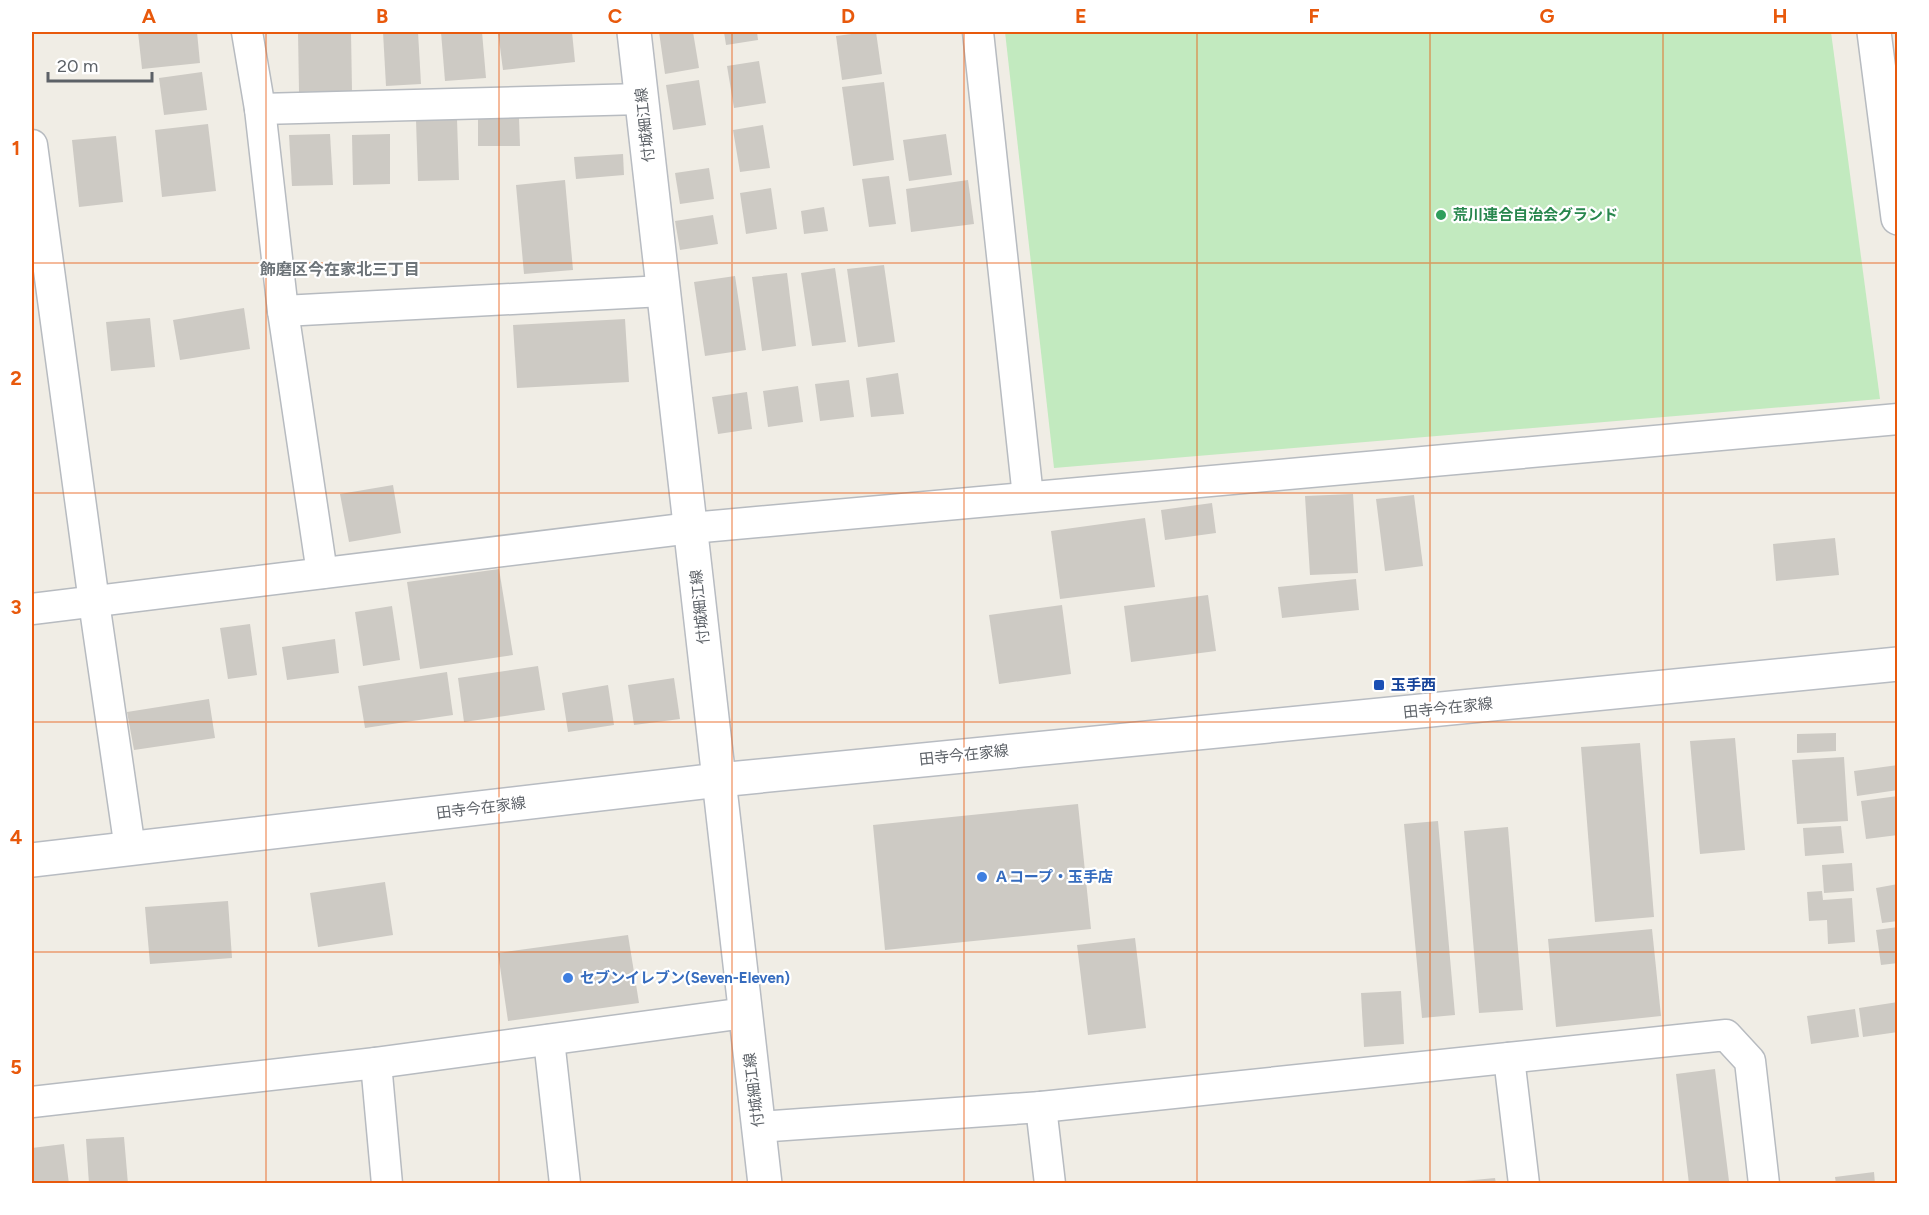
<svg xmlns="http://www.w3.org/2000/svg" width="1929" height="1215" viewBox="0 0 1929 1215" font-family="Figtree,'Noto Sans JP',sans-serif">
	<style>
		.green { fill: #c2eabf }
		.building { fill: #cdcac4 }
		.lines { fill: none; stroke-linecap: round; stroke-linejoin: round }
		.minor-casing { stroke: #b7bbc0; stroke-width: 33 }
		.tertiary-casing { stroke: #b7bbc0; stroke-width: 36 }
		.secondary-casing { stroke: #b8bcc2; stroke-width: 36 }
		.minor { stroke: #fff; stroke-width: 30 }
		.tertiary { stroke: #fff; stroke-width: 33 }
		.secondary { stroke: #fff; stroke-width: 33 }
		.grid { fill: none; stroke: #e8590c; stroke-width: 1.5; stroke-opacity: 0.55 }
		.leisure-dot { fill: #2e9e5b; stroke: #fff; stroke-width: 2 }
		.transit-dot { fill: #1a4fb4; stroke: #fff; stroke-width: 2 }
		.shop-dot { fill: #3f7fe0; stroke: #fff; stroke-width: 2 }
		.labels { text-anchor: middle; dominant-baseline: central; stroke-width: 4.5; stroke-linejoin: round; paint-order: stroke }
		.street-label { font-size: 15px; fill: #5c6167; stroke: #fff }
		.leisure-label { font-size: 15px; font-weight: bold; fill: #27864d; stroke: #fff; text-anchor: start }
		.transit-label { font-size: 15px; font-weight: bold; fill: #164399; stroke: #fff; text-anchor: start }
		.shop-label { font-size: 15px; font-weight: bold; fill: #366cbe; stroke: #fff; text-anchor: start }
		.neighbourhood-label { font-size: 16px; font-weight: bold; fill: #6d7479; stroke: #fff }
		.neatline { fill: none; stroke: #e8590c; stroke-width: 2 }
		.grid-label { font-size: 20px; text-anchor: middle; font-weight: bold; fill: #e8590c }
	</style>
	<rect width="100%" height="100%" fill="#f0ede5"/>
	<path class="green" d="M 1005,32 L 1831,32 L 1880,399 L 1054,468 Z"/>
	<g class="building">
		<path d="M 138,32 L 197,32 L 200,63 L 142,69 Z"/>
		<path d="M 298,32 L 351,32 L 352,91 L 299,92 Z"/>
		<path d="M 383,32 L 418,32 L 421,84 L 386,86 Z"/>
		<path d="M 441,32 L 482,32 L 486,78 L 445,81 Z"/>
		<path d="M 498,32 L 572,32 L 575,62 L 503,70 Z"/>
		<path d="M 659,32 L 693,32 L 699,68 L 665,74 Z"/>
		<path d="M 724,32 L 757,32 L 758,40 L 726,45 Z"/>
		<path d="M 867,32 L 876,32 L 882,74 L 842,80 L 836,36 Z"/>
		<path d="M 759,61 L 766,103 L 734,108 L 727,66 Z"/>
		<path d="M 202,72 L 207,110 L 164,115 L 159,78 Z"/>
		<path d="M 699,80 L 706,125 L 673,130 L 666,85 Z"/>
		<path d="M 884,82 L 894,160 L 853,166 L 842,87 Z"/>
		<path d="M 519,118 L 520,146 L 478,146 L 478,119 Z"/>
		<path d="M 457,119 L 459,180 L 418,181 L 416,120 Z"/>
		<path d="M 208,124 L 216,191 L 162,197 L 155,130 Z"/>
		<path d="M 763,125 L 770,168 L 740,172 L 733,130 Z"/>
		<path d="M 330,134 L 333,185 L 292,186 L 289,135 Z"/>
		<path d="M 390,134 L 390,184 L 353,185 L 352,135 Z"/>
		<path d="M 946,134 L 952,175 L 909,181 L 903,140 Z"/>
		<path d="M 116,136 L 123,202 L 79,207 L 72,140 Z"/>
		<path d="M 623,154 L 624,175 L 576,179 L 574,157 Z"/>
		<path d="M 709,168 L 714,199 L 680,204 L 675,173 Z"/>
		<path d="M 889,176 L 896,224 L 869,227 L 862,179 Z"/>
		<path d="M 565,180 L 573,270 L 524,274 L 516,185 Z"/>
		<path d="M 968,180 L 974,224 L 911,232 L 906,189 Z"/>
		<path d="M 771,188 L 777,229 L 746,234 L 740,193 Z"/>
		<path d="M 824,207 L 828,231 L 804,234 L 801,211 Z"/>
		<path d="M 713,215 L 718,244 L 680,250 L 675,221 Z"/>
		<path d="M 884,265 L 895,342 L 858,347 L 847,269 Z"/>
		<path d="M 835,268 L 846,342 L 812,346 L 801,273 Z"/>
		<path d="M 787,273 L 796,346 L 762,351 L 752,277 Z"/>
		<path d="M 735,276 L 746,350 L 705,356 L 694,282 Z"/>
		<path d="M 244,308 L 250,349 L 180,360 L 173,320 Z"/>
		<path d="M 150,318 L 155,367 L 111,371 L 106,322 Z"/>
		<path d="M 625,319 L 629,382 L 517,388 L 513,325 Z"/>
		<path d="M 898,373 L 904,414 L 871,417 L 866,378 Z"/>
		<path d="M 849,380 L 854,417 L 820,421 L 815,384 Z"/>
		<path d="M 798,386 L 803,422 L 768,427 L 763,391 Z"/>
		<path d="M 747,392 L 752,429 L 718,434 L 712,397 Z"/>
		<path d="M 393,485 L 401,533 L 349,542 L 340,494 Z"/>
		<path d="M 1353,494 L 1358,573 L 1310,575 L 1305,496 Z"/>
		<path d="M 1414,495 L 1423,566 L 1385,571 L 1376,499 Z"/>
		<path d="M 1212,503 L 1216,533 L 1165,540 L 1161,510 Z"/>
		<path d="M 1145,518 L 1155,587 L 1060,599 L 1051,531 Z"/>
		<path d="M 1835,538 L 1839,575 L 1776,581 L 1773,544 Z"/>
		<path d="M 499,569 L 513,655 L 420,669 L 407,582 Z"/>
		<path d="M 1356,579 L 1359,610 L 1282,618 L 1278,587 Z"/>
		<path d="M 1208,595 L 1216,651 L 1131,662 L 1124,606 Z"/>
		<path d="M 1062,605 L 1071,674 L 999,684 L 989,615 Z"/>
		<path d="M 392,606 L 400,660 L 363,666 L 355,612 Z"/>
		<path d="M 250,624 L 257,675 L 228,679 L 220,628 Z"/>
		<path d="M 335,639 L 339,673 L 287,680 L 282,647 Z"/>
		<path d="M 538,666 L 545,710 L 464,722 L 458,678 Z"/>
		<path d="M 447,672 L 453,715 L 365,728 L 358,686 Z"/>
		<path d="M 674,678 L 680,719 L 634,725 L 628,685 Z"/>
		<path d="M 608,685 L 614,725 L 568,732 L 562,693 Z"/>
		<path d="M 209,699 L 215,738 L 134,750 L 127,712 Z"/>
		<path d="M 1836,733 L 1836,751 L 1797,753 L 1797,734 Z"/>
		<path d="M 1735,738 L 1745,850 L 1700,854 L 1690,741 Z"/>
		<path d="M 1640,743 L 1654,917 L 1595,922 L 1581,747 Z"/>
		<path d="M 1844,757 L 1848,821 L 1797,824 L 1792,760 Z"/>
		<path d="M 1898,765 L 1898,790 L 1857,796 L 1854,771 Z"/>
		<path d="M 1898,796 L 1898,835 L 1866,839 L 1861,801 Z"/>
		<path d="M 1078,804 L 1091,929 L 885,950 L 873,825 Z"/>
		<path d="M 1438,821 L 1455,1015 L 1422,1018 L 1404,824 Z"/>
		<path d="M 1841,826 L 1844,853 L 1805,856 L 1803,828 Z"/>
		<path d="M 1508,827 L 1523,1010 L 1479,1013 L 1464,831 Z"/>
		<path d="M 1852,863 L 1854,891 L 1824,893 L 1822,865 Z"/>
		<path d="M 385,882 L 393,935 L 318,947 L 310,893 Z"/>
		<path d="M 1898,884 L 1898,921 L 1882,923 L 1876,888 Z"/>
		<path d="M 1822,891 L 1823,900 L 1852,898 L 1855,942 L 1828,944 L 1827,920 L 1809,921 L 1807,892 Z"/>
		<path d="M 228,901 L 232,958 L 150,964 L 145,907 Z"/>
		<path d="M 1898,927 L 1898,963 L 1881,965 L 1876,930 Z"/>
		<path d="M 1652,929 L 1661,1016 L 1556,1027 L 1548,939 Z"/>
		<path d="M 628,935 L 639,1003 L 508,1021 L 498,953 Z"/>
		<path d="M 1135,938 L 1146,1028 L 1088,1035 L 1077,945 Z"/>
		<path d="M 1401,991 L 1404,1044 L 1364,1047 L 1361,993 Z"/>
		<path d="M 1898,1002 L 1898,1032 L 1863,1037 L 1859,1008 Z"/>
		<path d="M 1855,1009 L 1859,1037 L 1811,1044 L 1807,1016 Z"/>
		<path d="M 1715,1069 L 1729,1181 L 1689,1184 L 1676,1074 Z"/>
		<path d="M 124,1137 L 128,1184 L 89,1184 L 86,1139 Z"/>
		<path d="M 64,1144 L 69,1184 L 32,1184 L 32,1148 Z"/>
		<path d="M 1874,1172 L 1875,1184 L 1836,1184 L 1835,1177 Z"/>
		<path d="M 1495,1178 L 1496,1184 L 1453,1184 L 1453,1182 Z"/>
	</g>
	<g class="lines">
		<g class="minor-casing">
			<g id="minor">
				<path d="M 247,32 L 260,109 L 283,311 L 322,573"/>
				<path d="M 978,32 L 1028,497"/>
				<path d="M 260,109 L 642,99"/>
				<path d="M 32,145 L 94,602 L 130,849"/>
				<path d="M 283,311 L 663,291"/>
				<path d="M 32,609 L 691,528 L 1898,419"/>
				<path d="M 549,1040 L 565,1184"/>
				<path d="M 1509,1058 L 1524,1184"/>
				<path d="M 376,1063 L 387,1184"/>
				<path d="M 32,1102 L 376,1063 L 745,1013"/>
				<path d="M 1041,1107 L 1050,1184"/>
				<path d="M 758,1127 L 1041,1107 L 1726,1035 L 1750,1061 L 1764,1184"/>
			</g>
		</g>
		<g class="tertiary-casing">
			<path id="tertiary" d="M 1874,32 L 1898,218"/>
		</g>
		<g class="secondary-casing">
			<g id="secondary">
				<path d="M 634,32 L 765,1184"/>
				<path d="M 32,860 L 719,780 L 1898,664"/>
			</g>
		</g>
		<use href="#minor" class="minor"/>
		<use href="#tertiary" class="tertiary"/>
		<use href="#secondary" class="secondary"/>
	</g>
	<path class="grid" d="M 266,32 L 266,1184M 499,32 L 499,1184M 732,32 L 732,1184M 964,32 L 964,1184M 1197,32 L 1197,1184M 1430,32 L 1430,1184M 1663,32 L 1663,1184M 32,263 L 1898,263M 32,493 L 1898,493M 32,722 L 1898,722M 32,952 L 1898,952"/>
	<circle class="leisure-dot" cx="1441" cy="215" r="6"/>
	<rect class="transit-dot" x="1373" y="679" width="12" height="12" rx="3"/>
	<g class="shop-dot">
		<circle cx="982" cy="877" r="6"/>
		<circle cx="568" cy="978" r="6"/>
	</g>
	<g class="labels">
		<g class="street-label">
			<text transform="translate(645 125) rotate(-96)">付城細江線</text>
			<text transform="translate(700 607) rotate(-96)">付城細江線</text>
			<text transform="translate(1448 708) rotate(-6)">田寺今在家線</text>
			<text transform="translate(964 755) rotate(-6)">田寺今在家線</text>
			<text transform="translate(481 808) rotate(-7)">田寺今在家線</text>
			<text transform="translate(754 1090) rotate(-97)">付城細江線</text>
		</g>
		<g class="leisure-label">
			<text x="1453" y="215">荒川連合自治会グランド</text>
		</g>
		<g class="transit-label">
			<text x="1391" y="685">玉手西</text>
		</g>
		<g class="shop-label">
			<text x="994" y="877">Ａコープ・玉手店</text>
			<text x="580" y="978">セブンイレブン(Seven-Eleven)</text>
		</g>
		<g class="neighbourhood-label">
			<text x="340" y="269">飾磨区今在家北三丁目</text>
		</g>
	</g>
	<rect width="1929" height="1215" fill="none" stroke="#ffffff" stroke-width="66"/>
	<path d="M48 72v9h104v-9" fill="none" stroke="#5c6167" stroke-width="3"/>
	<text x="57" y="72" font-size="18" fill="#5c6167" stroke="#ffffff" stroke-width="4.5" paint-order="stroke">20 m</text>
	<rect x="33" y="33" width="1863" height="1149" class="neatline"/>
	<g class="grid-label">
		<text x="149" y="23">A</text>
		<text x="382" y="23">B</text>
		<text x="615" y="23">C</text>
		<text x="848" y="23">D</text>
		<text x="1081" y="23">E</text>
		<text x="1314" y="23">F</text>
		<text x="1547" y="23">G</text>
		<text x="1780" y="23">H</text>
		<text x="16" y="155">1</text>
		<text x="16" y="385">2</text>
		<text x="16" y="614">3</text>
		<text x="16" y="844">4</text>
		<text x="16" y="1074">5</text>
	</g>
</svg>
